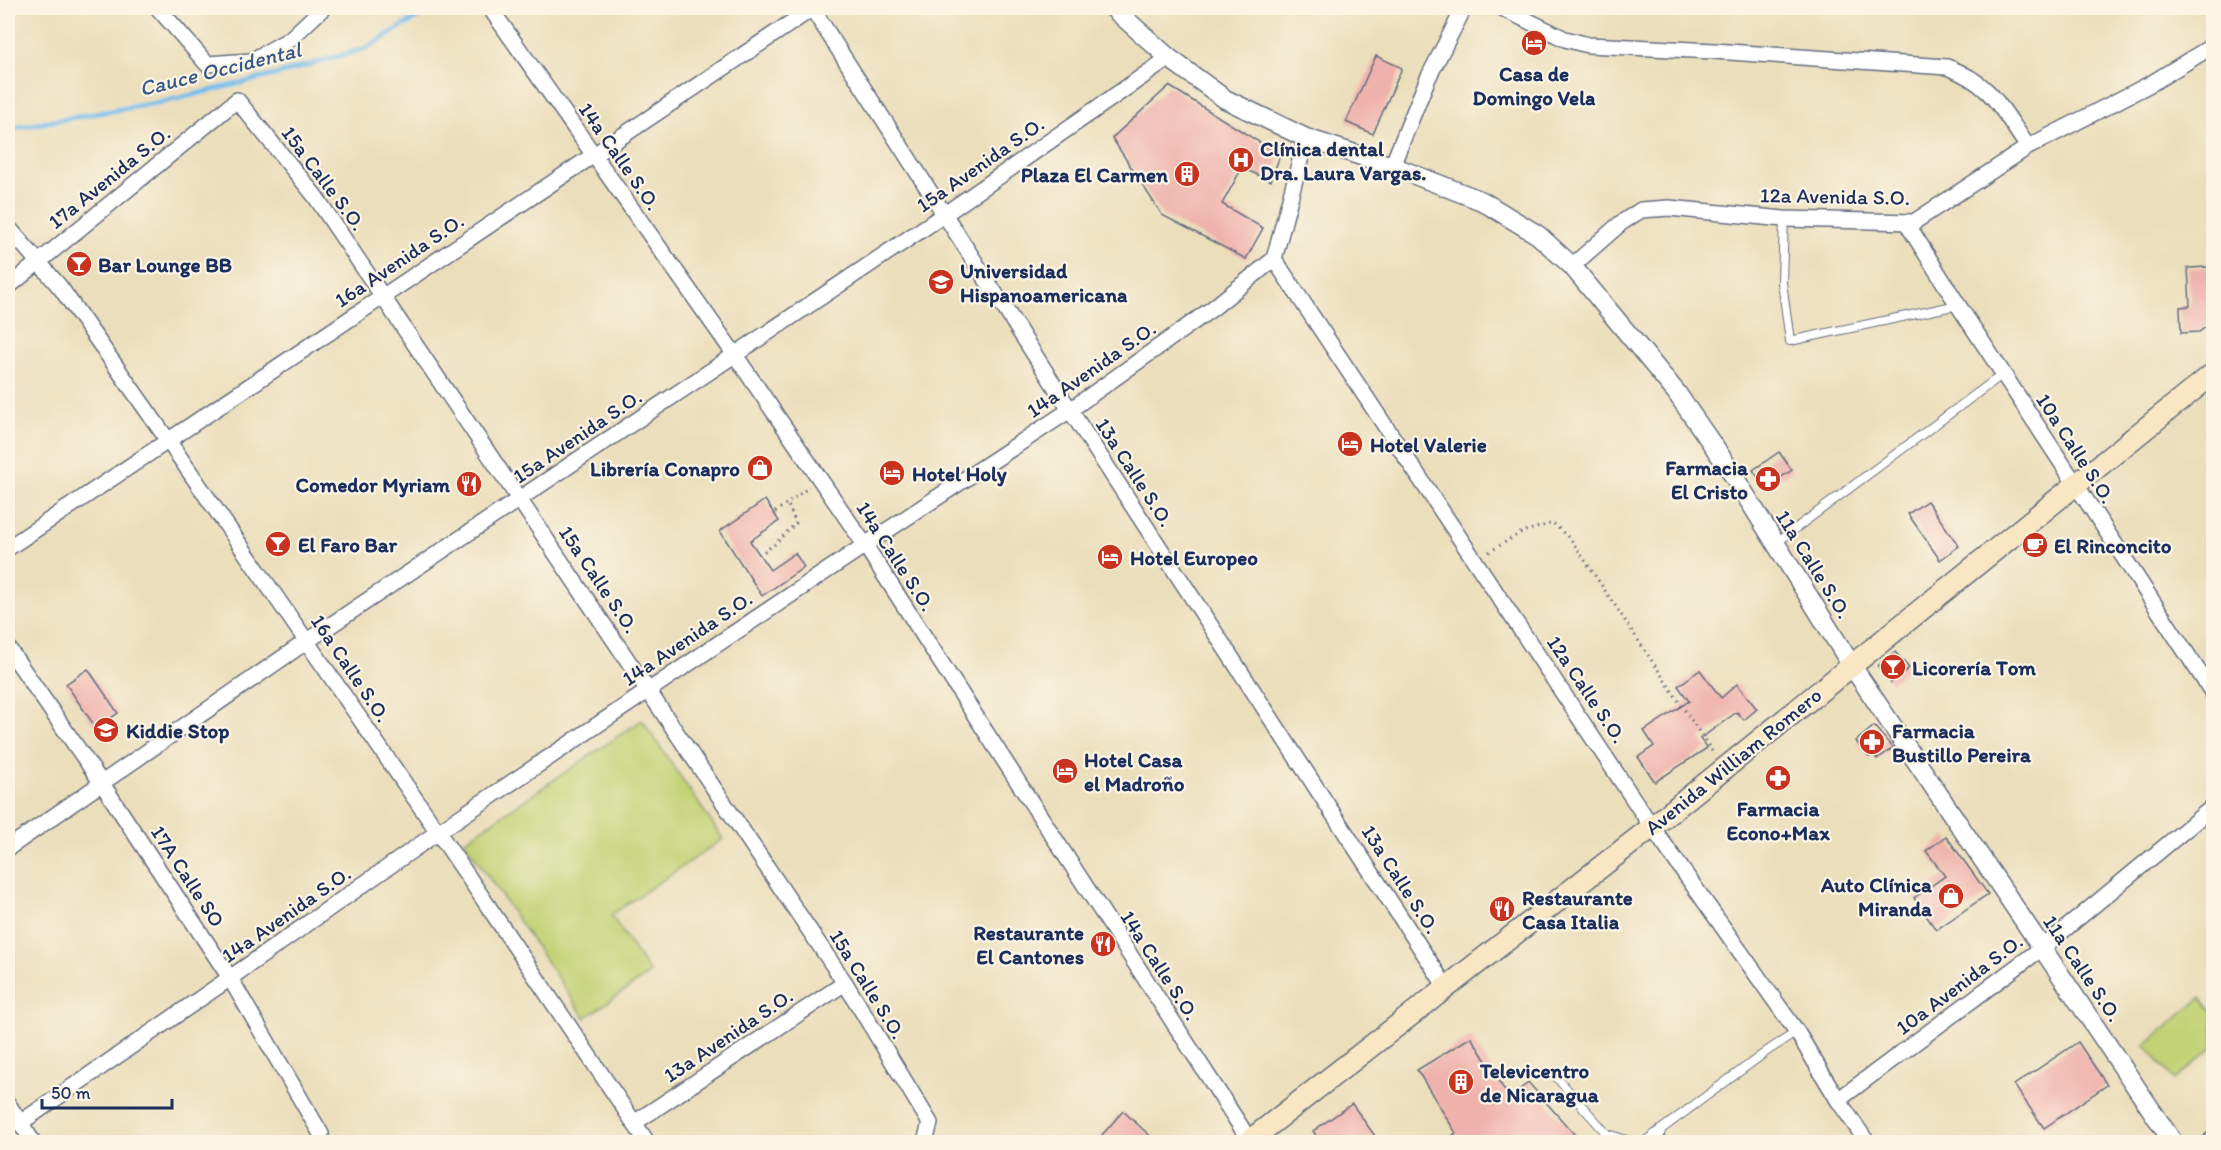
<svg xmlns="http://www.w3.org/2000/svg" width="2221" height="1150" viewBox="0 0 2221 1150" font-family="Itim,sans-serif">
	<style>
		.green { fill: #c2d274; stroke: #6e8069; stroke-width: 1.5 }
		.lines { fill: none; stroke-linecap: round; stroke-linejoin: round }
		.stream { stroke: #75bced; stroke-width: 5 }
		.building { fill: #efb2ac }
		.service-casing { stroke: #646c7f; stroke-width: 10 }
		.minor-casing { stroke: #646c7f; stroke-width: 18 }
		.tertiary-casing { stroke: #646c7f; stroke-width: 21 }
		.secondary-casing { stroke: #646c7f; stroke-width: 24 }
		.path { stroke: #646c7f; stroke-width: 3; stroke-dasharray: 1.5 4.5; stroke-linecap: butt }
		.service { stroke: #fff; stroke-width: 8 }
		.minor { stroke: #fff; stroke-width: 15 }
		.tertiary { stroke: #fff; stroke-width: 18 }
		.secondary { stroke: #f9e7c3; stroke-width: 21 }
		.labels { text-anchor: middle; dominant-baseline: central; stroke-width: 4.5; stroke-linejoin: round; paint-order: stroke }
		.poi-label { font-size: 21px; font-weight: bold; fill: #1b2f5e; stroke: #fcf5e5; text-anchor: start }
		.street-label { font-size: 21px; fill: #1b2f5e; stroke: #fcf5e5 }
		.water-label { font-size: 22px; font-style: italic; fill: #365989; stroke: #fcf5e5 }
	</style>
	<rect width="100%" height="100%" fill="#fcf5e5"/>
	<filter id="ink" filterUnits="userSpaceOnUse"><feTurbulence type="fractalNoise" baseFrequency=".0167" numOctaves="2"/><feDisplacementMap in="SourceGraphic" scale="12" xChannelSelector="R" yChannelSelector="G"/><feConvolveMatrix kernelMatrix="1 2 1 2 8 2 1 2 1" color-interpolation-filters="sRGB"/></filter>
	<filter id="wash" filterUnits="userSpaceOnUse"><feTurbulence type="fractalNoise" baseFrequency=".008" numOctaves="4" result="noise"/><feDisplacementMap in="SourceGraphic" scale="24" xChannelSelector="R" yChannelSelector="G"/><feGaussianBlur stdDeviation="1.35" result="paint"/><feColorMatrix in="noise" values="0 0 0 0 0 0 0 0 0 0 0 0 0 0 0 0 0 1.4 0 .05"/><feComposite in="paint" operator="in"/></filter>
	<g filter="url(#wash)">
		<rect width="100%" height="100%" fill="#ebdebb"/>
		<g class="green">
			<path d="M 642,720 L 723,839 L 611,915 L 650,973 L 585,1018 L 464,841 Z"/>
			<path d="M 2201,998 L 2213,1013 L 2213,1047 L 2174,1080 L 2145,1045 Z"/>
		</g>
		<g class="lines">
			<path class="stream" d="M 8,129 L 167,101 L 275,75 L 366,48 L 423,14 L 429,8"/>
		</g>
		<g id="blocks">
			<g class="building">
				<path d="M 1376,56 L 1402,68 L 1373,134 L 1346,122 Z"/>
				<path d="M 1169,86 L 1280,155 L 1271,181 L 1242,168 L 1222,204 L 1263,228 L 1246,259 L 1162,215 L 1112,138 Z"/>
				<path d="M 2208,267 L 2214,275 L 2214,321 L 2199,332 L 2181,333 L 2180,307 L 2190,306 L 2188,268 Z"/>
				<path d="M 1779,452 L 1792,470 L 1765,488 L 1753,470 Z"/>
				<path d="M 765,500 L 779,521 L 750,541 L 770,570 L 795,553 L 804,567 L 762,596 L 720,531 Z"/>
				<path d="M 1927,501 L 1959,546 L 1940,560 L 1908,514 Z"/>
				<path d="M 1895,652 L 1909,668 L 1891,683 L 1878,666 Z"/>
				<path d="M 88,669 L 118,713 L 96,728 L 66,684 Z"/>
				<path d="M 1700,670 L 1721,698 L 1737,684 L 1757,709 L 1744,720 L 1737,712 L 1700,739 L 1707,748 L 1655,782 L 1638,757 L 1654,746 L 1644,731 L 1689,701 L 1678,686 Z"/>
				<path d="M 1874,726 L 1893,748 L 1877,759 L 1873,754 L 1869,757 L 1856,741 Z"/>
				<path d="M 1946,836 L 1988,894 L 1936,930 L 1914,898 L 1945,876 L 1926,851 Z"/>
				<path d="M 1471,1037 L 1510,1099 L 1528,1082 L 1582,1143 L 1441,1143 L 1456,1133 L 1417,1070 Z"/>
				<path d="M 2078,1042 L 2107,1085 L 2044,1128 L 2014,1085 Z"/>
				<path d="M 1352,1104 L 1380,1143 L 1321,1143 L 1313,1131 Z"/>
				<path d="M 1123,1111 L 1158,1143 L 1095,1143 Z"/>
			</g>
		</g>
	</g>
	<g filter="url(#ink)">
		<use href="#blocks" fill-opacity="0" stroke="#646c7f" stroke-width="1.5"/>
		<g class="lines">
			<g class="service-casing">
				<g id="service">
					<path d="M 1784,219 L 1782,282 L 1790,341 L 1958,305"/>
					<path d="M 1776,543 L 2003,374"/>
					<path d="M 1558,1079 L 1607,1134 L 1633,1142"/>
					<path d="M 1644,1142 L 1770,1049 L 1797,1032"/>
					<path d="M 1659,1142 L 1661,1130"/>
				</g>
			</g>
			<g class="minor-casing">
				<g id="minor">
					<path d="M 158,8 L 207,64 L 251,61 L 290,39 L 323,8"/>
					<path d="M 490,8 L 735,355 L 865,545 L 1250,1141"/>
					<path d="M 812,8 L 1070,410 L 1446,987"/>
					<path d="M 1502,8 L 1565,39 L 1588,45 L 1714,51 L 1947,67 C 1993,84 2001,109 2028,147"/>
					<path d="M 1392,166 L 1428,78 L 1464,8"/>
					<path d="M 1906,222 L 1958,305 L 2214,695"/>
					<path d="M 8,227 L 60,287 L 167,439 L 438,832 L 647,1142"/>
					<path d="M 1274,259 L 1652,827 L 1797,1032 L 1838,1100 L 1867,1142"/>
					<path d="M 1572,266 L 1621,223 L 1641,210 L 1669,208 L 1784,219 L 1914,222 L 2028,147 L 2152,83 L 2214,45"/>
					<path d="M 8,287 L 237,100 L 315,196 L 845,983 L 930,1123 L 925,1142"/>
					<path d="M 8,548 L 813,8"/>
					<path d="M 8,648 L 101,782 L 230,978 L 321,1134"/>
					<path d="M 8,848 L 307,641 L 945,214 L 1169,58"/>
					<path d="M 1838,1100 L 2042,948 L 2214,806"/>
					<path d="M 8,1104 L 33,1142"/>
					<path d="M 20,1123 L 230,978 L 438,832 L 865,545 L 1070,410 L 1213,308 L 1274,259 L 1306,138"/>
					<path d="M 634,1123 L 845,983"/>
					<path d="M 2209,1142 L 2214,1138"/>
				</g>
			</g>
			<g class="tertiary-casing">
				<path id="tertiary" d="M 1113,8 L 1169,58 L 1225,99 L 1306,138 L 1392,166 L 1482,201 L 1538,235 L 1572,266 L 1676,392 L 1728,467 L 1852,666 L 2173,1142"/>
			</g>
			<g class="secondary-casing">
				<path id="secondary" d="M 1248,1142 L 1652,827 L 2214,373"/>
			</g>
			<g class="path">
				<path d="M 775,512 L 809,487"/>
				<path d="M 1489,552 L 1522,532 L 1553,523 L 1572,541 L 1714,754"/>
				<path d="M 759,555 L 775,544 L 796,523 L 787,503"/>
			</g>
			<use href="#service" class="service"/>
			<use href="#minor" class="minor"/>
			<use href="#tertiary" class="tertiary"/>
			<use href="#secondary" class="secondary"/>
		</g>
	</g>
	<defs>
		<g id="hotel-disc" transform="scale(1.35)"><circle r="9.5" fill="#c8321e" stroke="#fcf5e5"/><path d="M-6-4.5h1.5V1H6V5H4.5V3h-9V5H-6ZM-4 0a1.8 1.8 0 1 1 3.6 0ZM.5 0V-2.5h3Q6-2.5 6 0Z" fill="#fff"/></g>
		<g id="hospital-disc" transform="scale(1.35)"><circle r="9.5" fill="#c8321e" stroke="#fcf5e5"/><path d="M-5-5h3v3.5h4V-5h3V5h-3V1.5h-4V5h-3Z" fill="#fff"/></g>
		<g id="building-disc" transform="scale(1.35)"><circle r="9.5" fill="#c8321e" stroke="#fcf5e5"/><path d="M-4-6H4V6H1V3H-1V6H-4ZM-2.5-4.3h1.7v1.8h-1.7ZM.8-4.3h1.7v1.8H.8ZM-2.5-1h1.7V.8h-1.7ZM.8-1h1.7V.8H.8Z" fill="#fff"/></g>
		<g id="bar-disc" transform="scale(1.35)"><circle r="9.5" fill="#c8321e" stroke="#fcf5e5"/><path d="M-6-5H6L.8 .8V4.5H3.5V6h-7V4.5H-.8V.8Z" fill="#fff"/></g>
		<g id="university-disc" transform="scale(1.35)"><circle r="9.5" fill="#c8321e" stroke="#fcf5e5"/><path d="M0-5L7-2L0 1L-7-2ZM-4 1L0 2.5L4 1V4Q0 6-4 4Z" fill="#fff"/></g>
		<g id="shop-disc" transform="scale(1.35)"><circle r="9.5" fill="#c8321e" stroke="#fcf5e5"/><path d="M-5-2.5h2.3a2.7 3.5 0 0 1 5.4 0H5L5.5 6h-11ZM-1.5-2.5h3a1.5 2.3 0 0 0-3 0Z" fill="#fff"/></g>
		<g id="pharmacy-disc" transform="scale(1.35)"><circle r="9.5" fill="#c8321e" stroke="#fcf5e5"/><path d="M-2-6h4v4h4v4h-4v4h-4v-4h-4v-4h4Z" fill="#fff"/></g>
		<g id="restaurant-disc" transform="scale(1.35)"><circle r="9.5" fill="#c8321e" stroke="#fcf5e5"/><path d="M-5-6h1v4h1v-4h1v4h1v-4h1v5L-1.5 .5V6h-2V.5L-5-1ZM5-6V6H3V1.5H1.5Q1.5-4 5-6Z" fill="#fff"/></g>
		<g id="cafe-disc" transform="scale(1.35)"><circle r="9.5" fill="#c8321e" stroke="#fcf5e5"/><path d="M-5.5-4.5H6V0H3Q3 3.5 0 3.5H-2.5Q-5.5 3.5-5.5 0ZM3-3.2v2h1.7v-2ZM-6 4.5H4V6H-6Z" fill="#fff"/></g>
		<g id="school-disc" transform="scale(1.35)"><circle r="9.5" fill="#c8321e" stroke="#fcf5e5"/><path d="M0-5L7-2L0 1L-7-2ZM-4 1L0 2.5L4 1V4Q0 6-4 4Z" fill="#fff"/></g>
	</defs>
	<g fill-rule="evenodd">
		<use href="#hotel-disc" x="1534" y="43"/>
		<use href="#hospital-disc" x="1241" y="160"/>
		<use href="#building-disc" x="1187" y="174"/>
		<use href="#bar-disc" x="79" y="264"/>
		<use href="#university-disc" x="941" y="282"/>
		<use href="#hotel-disc" x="1350" y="444"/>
		<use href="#shop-disc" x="760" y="468"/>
		<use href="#hotel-disc" x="892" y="473"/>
		<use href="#pharmacy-disc" x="1768" y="479"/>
		<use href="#restaurant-disc" x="469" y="484"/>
		<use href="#bar-disc" x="278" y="544"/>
		<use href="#cafe-disc" x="2035" y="545"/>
		<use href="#hotel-disc" x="1110" y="557"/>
		<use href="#bar-disc" x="1893" y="667"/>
		<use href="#school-disc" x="106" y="730"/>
		<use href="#pharmacy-disc" x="1872" y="742"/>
		<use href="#hotel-disc" x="1065" y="771"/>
		<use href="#pharmacy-disc" x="1778" y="778"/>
		<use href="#shop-disc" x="1951" y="896"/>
		<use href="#restaurant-disc" x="1502" y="909"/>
		<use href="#restaurant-disc" x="1103" y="944"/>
		<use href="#building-disc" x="1461" y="1082"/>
	</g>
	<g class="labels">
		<g class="poi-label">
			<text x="1534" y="73" text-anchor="middle">Casa de<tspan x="1534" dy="24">Domingo Vela</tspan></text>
			<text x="1260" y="148">Clínica dental<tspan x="1260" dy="24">Dra. Laura Vargas.</tspan></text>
			<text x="1168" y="174" text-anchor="end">Plaza El Carmen</text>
			<text x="98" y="264">Bar Lounge BB</text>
			<text x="960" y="270">Universidad<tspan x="960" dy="24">Hispanoamericana</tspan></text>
			<text x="1370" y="444">Hotel Valerie</text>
			<text x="1748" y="467" text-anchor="end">Farmacia<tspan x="1748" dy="24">El Cristo</tspan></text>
			<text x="740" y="468" text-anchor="end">Librería Conapro</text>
			<text x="912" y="473">Hotel Holy</text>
			<text x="450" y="484" text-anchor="end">Comedor Myriam</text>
			<text x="298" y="544">El Faro Bar</text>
			<text x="2054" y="545">El Rinconcito</text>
			<text x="1130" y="557">Hotel Europeo</text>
			<text x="1912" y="667">Licorería Tom</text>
			<text x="126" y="730">Kiddie Stop</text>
			<text x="1892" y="730">Farmacia<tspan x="1892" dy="24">Bustillo Pereira</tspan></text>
			<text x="1084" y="759">Hotel Casa<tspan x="1084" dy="24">el Madroño</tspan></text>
			<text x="1778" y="808" text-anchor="middle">Farmacia<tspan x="1778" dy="24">Econo+Max</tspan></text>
			<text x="1932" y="884" text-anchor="end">Auto Clínica<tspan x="1932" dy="24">Miranda</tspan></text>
			<text x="1522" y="897">Restaurante<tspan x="1522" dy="24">Casa Italia</tspan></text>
			<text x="1084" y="932" text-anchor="end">Restaurante<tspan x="1084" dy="24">El Cantones</tspan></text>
			<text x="1480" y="1070">Televicentro<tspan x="1480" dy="24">de Nicaragua</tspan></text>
		</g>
		<g class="street-label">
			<text transform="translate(620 156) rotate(55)">14a Calle S.O.</text>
			<text transform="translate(980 164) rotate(-35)">15a Avenida S.O.</text>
			<text transform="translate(109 177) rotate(-39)">17a Avenida S.O.</text>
			<text transform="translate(324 178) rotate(53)">15a Calle S.O.</text>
			<text transform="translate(1835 196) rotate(1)">12a Avenida S.O.</text>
			<text transform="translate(399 260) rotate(-34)">16a Avenida S.O.</text>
			<text transform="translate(1091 369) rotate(-35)">14a Avenida S.O.</text>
			<text transform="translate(577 436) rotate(-34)">15a Avenida S.O.</text>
			<text transform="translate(2076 448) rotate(57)">10a Calle S.O.</text>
			<text transform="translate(1135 472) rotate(57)">13a Calle S.O.</text>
			<text transform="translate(896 556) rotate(57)">14a Calle S.O.</text>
			<text transform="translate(1814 564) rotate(58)">11a Calle S.O.</text>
			<text transform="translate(599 579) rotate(56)">15a Calle S.O.</text>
			<text transform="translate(687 638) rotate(-34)">14a Avenida S.O.</text>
			<text transform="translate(351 668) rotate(56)">16a Calle S.O.</text>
			<text transform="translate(1587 689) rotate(56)">12a Calle S.O.</text>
			<text transform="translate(1733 761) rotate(-39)">Avenida William Romero</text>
			<text transform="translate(188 876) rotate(57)">17A Calle SO</text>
			<text transform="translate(1401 879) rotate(57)">13a Calle S.O.</text>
			<text transform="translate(286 914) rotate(-35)">14a Avenida S.O.</text>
			<text transform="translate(1160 965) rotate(57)">14a Calle S.O.</text>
			<text transform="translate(2083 968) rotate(56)">11a Calle S.O.</text>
			<text transform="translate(868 984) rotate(58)">15a Calle S.O.</text>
			<text transform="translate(1959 984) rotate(-37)">10a Avenida S.O.</text>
			<text transform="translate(728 1035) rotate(-34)">13a Avenida S.O.</text>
		</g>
		<g class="water-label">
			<text transform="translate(220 69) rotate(-14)">Cauce Occidental</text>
		</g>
	</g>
	<rect width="2221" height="1150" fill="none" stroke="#fcf5e5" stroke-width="30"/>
	<path d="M42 1099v9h130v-9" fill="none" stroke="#1b2f5e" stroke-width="3"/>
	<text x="51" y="1099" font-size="18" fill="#1b2f5e" stroke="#fcf5e5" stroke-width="4.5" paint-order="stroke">50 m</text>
</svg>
